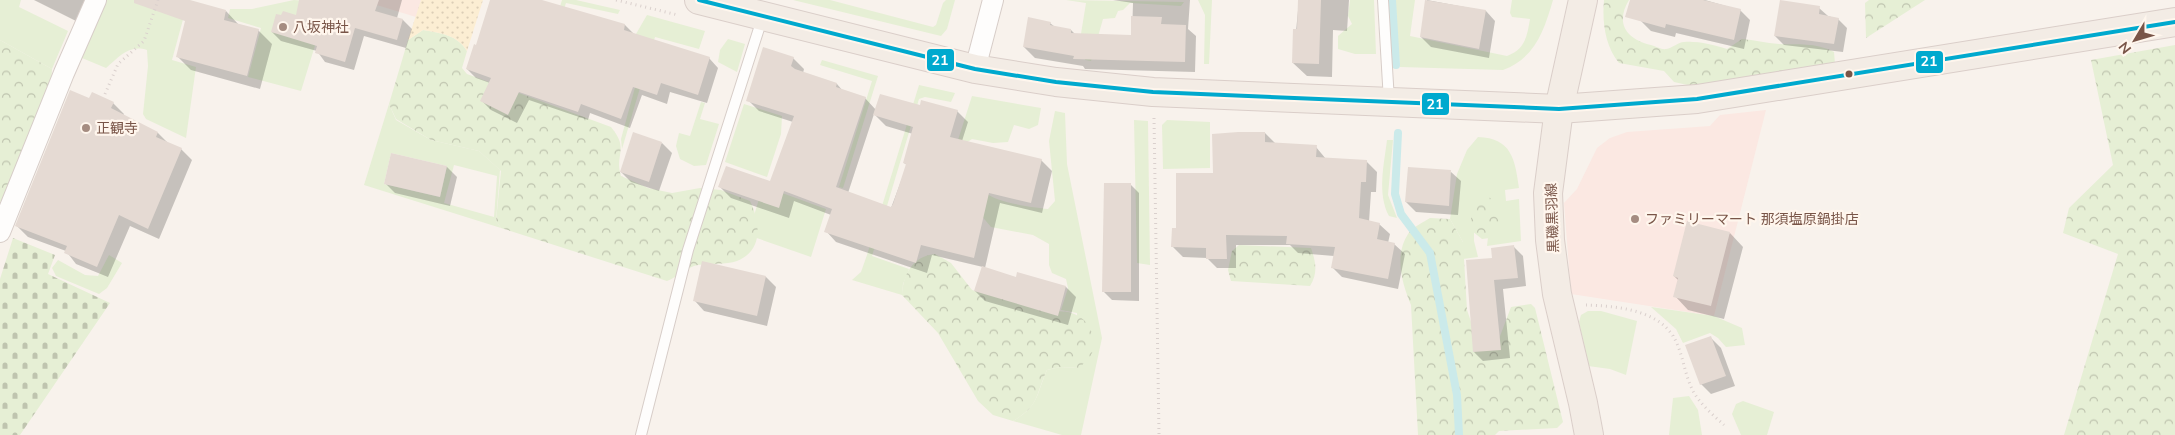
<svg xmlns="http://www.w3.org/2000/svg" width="2175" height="435" viewBox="0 0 2175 435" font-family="Mulish,'Noto Sans JP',sans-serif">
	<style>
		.commercial { fill: #fbe8e2 }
		.grass { fill: #e6efd5; fill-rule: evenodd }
		.forest { fill: url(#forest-crowns) }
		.sand { fill: url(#sand-dots) }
		.cemetery { fill: url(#cemetery-stones) }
		.shadow { fill: #0003; fill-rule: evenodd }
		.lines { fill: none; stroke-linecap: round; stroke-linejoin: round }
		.stream { stroke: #cbeaea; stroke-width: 8 }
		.building { fill: #e5dad3 }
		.service-casing { stroke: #d7cdc8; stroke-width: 12 }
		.minor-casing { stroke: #d7cdc8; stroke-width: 22 }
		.primary-casing { stroke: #dacec9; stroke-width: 30 }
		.path { stroke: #dad0cd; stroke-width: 3; stroke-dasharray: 1 4; stroke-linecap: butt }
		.service { stroke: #fefdfc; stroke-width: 10 }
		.minor { stroke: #fefdfc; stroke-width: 20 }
		.primary { stroke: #f3ece5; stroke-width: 28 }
		.bus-1-casing { stroke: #fff6ed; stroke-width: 8 }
		.bus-1 { stroke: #00a9ce; stroke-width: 4 }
		.poi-dot { fill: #a58c81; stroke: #fff6ed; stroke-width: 2 }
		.bus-dot { fill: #795548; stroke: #fff6ed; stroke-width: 2 }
		.labels { text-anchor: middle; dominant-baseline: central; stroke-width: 4.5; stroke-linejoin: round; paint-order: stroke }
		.poi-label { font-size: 14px; fill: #795548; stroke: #fff6ed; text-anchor: start }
		.street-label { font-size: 14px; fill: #795548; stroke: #fff6ed }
		.line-badge { stroke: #fff6ed; stroke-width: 2 }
		.badge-label { font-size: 14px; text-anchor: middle; font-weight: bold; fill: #fff }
	</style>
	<defs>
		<pattern id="forest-crowns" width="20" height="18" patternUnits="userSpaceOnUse" patternTransform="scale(1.25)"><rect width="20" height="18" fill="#e6efd5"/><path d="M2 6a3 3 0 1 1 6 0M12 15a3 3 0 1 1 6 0" fill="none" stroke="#bfc4af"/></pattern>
		<pattern id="sand-dots" width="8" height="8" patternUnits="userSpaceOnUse" patternTransform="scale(1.25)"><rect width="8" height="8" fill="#fceed3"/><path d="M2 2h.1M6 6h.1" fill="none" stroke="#dcceb7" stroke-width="1.8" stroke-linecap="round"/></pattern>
		<pattern id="cemetery-stones" width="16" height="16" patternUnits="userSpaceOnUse" patternTransform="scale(1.25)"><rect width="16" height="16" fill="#e6efd5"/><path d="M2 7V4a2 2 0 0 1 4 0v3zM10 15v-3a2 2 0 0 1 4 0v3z" fill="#bfc4af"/></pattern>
	</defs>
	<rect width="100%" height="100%" fill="#f8f2ec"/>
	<g class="commercial">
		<path d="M 360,0 L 421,0 L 416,17 Z"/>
		<path d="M 1766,110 L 1714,316 L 1571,294 L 1564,203 L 1577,189 L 1597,148 L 1610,138 L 1627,132 L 1710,126 L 1720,115 Z"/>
	</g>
	<g class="grass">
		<path d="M 0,0 L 21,0 L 19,7 L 68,31 L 52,69 L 0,40 Z"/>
		<path d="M 104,0 L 152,0 L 185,12 L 172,60 L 196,67 L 186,138 L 146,119 L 143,114 L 148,66 L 147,50 C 129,44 119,57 106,68 L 82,58 L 80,52 Z"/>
		<path d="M 294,0 L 319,2 L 329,0 L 301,91 L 248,77 L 261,28 L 228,18 L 230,9 L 252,9 Z"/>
		<path d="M 562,0 L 576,0 L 620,10 L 618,14 L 566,3 L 545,67 L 543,64 Z"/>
		<path d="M 793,0 L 830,0 L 933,27 L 936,25 L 943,3 L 946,0 L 955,0 L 947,29 L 941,36 Z"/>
		<path d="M 1066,0 L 1184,2 L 1181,6 L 1130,3 L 1123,10 L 1118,11 L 1115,18 L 1103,19 L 1091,61 L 1085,60 L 1088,48 L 1079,46 L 1086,3 Z"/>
		<path d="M 1198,0 L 1212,0 L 1209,64 L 1204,64 L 1205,15 Z"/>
		<path d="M 1350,0 L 1374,0 L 1376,54 L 1355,54 L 1338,49 L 1338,36 L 1352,24 L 1348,16 Z"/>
		<path d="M 1394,0 L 1415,0 L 1410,36 L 1507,56 C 1525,49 1527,37 1530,19 L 1512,17 L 1510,13 L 1512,0 L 1553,0 C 1544,31 1535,58 1503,70 L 1400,67 Z"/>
		<path d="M 647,15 L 705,31 L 699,49 L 655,37 L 622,149 L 621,139 L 637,80 L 636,34 Z"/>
		<path d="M 728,39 L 745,44 L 737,72 L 718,62 L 720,50 Z"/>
		<path d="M 822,60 L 878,76 L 843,188 L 839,187 L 872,81 L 820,65 Z"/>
		<path d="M 919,85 L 955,93 L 951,102 L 925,97 L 919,99 L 872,256 L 909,269 L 903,284 L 902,295 L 852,280 L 861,272 L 867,255 Z"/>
		<path d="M 972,96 L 1041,108 L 1038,125 L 1029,129 L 1014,125 L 1008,142 L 993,143 L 972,139 L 966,143 C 970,155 976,183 984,191 C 994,203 1033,207 1048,209 L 1055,201 L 1049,141 L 1055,111 L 1065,113 L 1067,164 L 1102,338 L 1081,435 L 1062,435 L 1013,421 C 1039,406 1036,395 1047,370 L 1060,367 L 1079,368 L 1077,313 L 1061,310 L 1068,288 L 1066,279 L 1052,273 L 1049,265 L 1049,244 L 1033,235 L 991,227 L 980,214 L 937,206 Z"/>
		<path d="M 701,102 L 705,103 L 700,119 L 719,124 L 706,165 L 694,166 L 680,159 L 676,146 L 679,133 L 690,136 Z"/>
		<path d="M 389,104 L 396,120 L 431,140 L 479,151 L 500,170 L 496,221 L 501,228 L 364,185 ZM 391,153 L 447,166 L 440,197 L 384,184 ZM 454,165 L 497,176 L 494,217 L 444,203 Z"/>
		<path d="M 744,104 L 782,116 L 781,134 L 767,177 L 725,162 Z"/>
		<path d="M 1134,120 L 1148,121 L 1150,265 L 1137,263 Z"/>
		<path d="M 1167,120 L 1210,122 L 1210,168 L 1163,169 L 1162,125 Z"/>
		<path d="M 1478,137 C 1512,138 1515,160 1519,188 L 1505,190 L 1506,201 L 1519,199 L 1521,241 L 1487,246 L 1492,202 L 1474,216 L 1474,241 L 1478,257 L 1463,259 L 1463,242 L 1450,219 L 1457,174 L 1467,150 Z"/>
		<path d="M 1387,140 L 1393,140 L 1388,195 L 1397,218 L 1389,216 C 1377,193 1384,165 1387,140 Z"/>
		<path d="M 763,186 L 826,209 L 811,257 L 748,235 Z"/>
		<path d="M 109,255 L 122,263 L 107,288 L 99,294 L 56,276 L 52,268 L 58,260 L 85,275 L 98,276 Z"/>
		<path d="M 1651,307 L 1714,316 L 1742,328 L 1745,345 L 1726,347 L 1718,338 L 1710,333 L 1683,343 L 1676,329 Z"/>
		<path d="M 1588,311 L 1601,311 L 1637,321 L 1626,375 L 1610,369 L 1588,366 L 1579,322 L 1581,315 Z"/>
		<path d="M 1689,396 L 1698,410 L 1702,435 L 1669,435 L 1673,398 Z"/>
		<path d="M 1743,401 L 1774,412 L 1767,435 L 1741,435 L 1732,414 L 1736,404 Z"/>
	</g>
	<g class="forest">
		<path d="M 1604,0 L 1629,0 C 1615,23 1626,39 1651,45 C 1655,46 1662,50 1666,49 C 1673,48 1678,42 1684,42 C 1699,41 1713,45 1727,49 L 1742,39 C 1754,40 1766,43 1779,44 C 1798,45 1815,42 1834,52 L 1835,64 L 1692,86 L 1674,82 L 1664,71 L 1619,63 C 1605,46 1602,22 1604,0 Z"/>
		<path d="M 1869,0 L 1925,0 L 1866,38 L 1865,3 Z"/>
		<path d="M 423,30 C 440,33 458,35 467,51 L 462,68 L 467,74 L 611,127 C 630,150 614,154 621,176 L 648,188 L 672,193 L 700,188 L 721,190 L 750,201 C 760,222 764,250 737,261 C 726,265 710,263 698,265 C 687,267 678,277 667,281 L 501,228 L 496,221 L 501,171 L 479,151 L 431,140 L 396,119 L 389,104 L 408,40 Z"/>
		<path d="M 0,40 L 52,69 L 51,85 L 5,197 L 0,202 Z"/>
		<path d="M 2175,45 L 2175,435 L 2064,435 L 2118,254 L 2063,233 L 2069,208 L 2113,165 L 2091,60 Z"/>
		<path d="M 1485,196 L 1493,199 L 1500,218 L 1498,231 L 1490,238 L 1482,239 L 1472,231 L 1471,218 L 1478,199 Z"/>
		<path d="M 1430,218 L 1450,219 L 1463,242 L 1467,310 L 1479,345 L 1497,344 L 1511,307 L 1531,304 L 1535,308 L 1563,422 L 1557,428 L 1499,431 L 1495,435 L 1418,435 L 1411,305 C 1402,284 1394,255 1408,234 C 1412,227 1424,222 1430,218 Z"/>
		<path d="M 1239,245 L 1311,248 C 1316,263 1318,273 1310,286 L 1231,281 L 1228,270 L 1232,251 Z"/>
		<path d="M 935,254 L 951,263 L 972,290 L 1052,312 C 1071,308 1093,319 1093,341 C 1093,345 1093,350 1092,353 C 1090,358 1083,364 1079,368 L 1060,367 L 1047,370 C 1035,396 1040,405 1013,421 L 993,415 L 978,401 L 938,333 L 902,295 C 903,274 913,256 935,254 Z"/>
	</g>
	<path class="sand" d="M 421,0 L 483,0 L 467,51 C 458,35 440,33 423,30 L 408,40 Z"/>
	<path class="cemetery" d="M 13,238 L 55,255 L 48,274 L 110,303 L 20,435 L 0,435 L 0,279 Z"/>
	<g class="shadow">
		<path d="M 34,0 L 86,0 L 76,21 Z"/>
		<path d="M 333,0 L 402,0 L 397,18 L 403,20 L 412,29 L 406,48 L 364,36 L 354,70 L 325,62 L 317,51 L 281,41 L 272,32 L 325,25 Z"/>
		<path d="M 491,0 L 536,0 L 625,25 L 634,34 L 709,58 L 718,68 L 707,103 L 670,92 L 667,104 L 642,95 L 630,128 L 590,113 L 588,120 L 529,100 L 517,123 L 491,110 L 482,101 L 490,83 L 476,78 L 467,69 L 477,47 Z"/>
		<path d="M 1113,0 L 1190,0 L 1188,29 L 1196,36 L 1195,72 L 1085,69 L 1083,66 L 1035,58 L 1024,47 L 1050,23 L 1055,27 L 1071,30 L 1076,35 L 1132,36 L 1133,3 Z"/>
		<path d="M 1299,0 L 1349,0 L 1347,31 L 1333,30 L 1332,77 L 1307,76 L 1293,63 Z"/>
		<path d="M 1427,0 L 1486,11 L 1495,21 L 1489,58 L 1431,47 L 1421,37 Z"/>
		<path d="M 1646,0 L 1705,0 L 1740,10 L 1750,20 L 1744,49 L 1676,33 L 1675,37 L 1651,31 L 1641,21 Z"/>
		<path d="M 1819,8 L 1828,16 L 1838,19 L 1847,28 L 1843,52 L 1784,45 L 1775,36 Z"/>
		<path d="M 226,11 L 239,25 L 258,30 L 272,44 L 260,89 L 191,70 L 177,56 Z"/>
		<path d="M 793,58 L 804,69 L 803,73 L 837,84 L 843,91 L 865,98 L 876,110 L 921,107 L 957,111 L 968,122 L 962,141 L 1041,160 L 1052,171 L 1042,213 L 1000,203 L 985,268 L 1017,278 L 1018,274 L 1066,287 L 1076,297 L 1068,325 L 985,301 L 975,291 L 983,267 L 932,255 L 927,273 L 836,242 L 826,231 L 831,215 L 794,201 L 789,218 L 731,198 L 720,187 L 771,182 L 793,122 L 759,111 L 748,100 ZM 874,114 L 886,126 L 913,134 L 904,163 L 907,165 L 891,208 L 848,193 Z"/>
		<path d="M 90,100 L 113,103 L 124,114 L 123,116 L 158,133 L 169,144 L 181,149 L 192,160 L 159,239 L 130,226 L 108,277 L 76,264 L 66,251 L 28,237 L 17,226 Z"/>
		<path d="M 1265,133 L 1276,144 L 1316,147 L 1326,159 L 1366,161 L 1377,172 L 1376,192 L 1371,192 L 1369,222 L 1379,224 L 1390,234 L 1388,243 L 1394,244 L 1405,254 L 1398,289 L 1342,277 L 1332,267 L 1334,256 L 1298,253 L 1290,245 L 1236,245 L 1236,268 L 1217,268 L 1207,258 L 1183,257 L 1173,247 L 1177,230 L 1214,174 Z"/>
		<path d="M 662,143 L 672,153 L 659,191 L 631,182 L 621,172 Z"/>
		<path d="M 392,154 L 447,167 L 457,177 L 450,206 L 395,193 L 385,183 Z"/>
		<path d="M 1451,172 L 1461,181 L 1458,215 L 1416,212 L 1406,202 Z"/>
		<path d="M 1130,184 L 1139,193 L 1139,301 L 1112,300 L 1103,291 Z"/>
		<path d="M 1730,233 L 1743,247 L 1724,319 L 1688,310 L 1675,296 L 1679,281 L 1674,276 Z"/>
		<path d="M 1514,247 L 1523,256 L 1526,286 L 1503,289 L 1510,358 L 1483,361 L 1474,352 L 1467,261 L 1493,259 Z"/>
		<path d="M 703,263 L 766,277 L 776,287 L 767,326 L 704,311 L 695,301 Z"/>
		<path d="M 1711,338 L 1721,348 L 1735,386 L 1711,394 L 1701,384 Z"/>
	</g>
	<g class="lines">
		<g class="stream">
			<path d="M 1392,0 L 1396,65"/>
			<path d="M 1398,133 L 1395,194 L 1401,214 L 1430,253 L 1457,395 L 1459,435"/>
		</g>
	</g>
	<g class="building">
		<path d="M 134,0 L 190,0 L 226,10 L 224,20 L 259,29 L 247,76 L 176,57 L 185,21 L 134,3 Z"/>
		<path d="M 299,0 L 379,0 L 375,11 L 403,19 L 397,40 L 355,28 L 345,62 L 315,53 L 317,46 L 271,32 L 276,14 L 281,15 L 283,11 L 296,15 Z"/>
		<path d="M 490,0 L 542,0 L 625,24 L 624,30 L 710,57 L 698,95 L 661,83 L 657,95 L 633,87 L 621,119 L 581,104 L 578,112 L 519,92 L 508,115 L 480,101 L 491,78 L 466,69 L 474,44 L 476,45 Z"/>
		<path d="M 1298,0 L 1321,0 L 1319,64 L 1292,63 L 1293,29 L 1297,29 Z"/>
		<path d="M 1425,0 L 1486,10 L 1479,49 L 1420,37 Z"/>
		<path d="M 1630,0 L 1703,0 L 1741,9 L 1734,40 L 1666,24 L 1665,28 L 1625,17 Z"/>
		<path d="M 1780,0 L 1820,6 L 1819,14 L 1839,18 L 1834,44 L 1774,36 Z"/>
		<path d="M 1131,16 L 1162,17 L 1161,24 L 1186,25 L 1185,62 L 1073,59 L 1074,56 L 1023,47 L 1028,17 L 1051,22 L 1050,25 L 1071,29 L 1071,33 L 1131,35 Z"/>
		<path d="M 763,47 L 794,57 L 791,66 L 795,69 L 837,83 L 836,87 L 866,97 L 836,187 L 891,207 L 893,204 L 906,164 L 903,163 L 913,127 L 873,115 L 880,94 L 920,105 L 921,100 L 958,110 L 950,137 L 1042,159 L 1031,203 L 989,193 L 974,258 L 921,245 L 916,263 L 824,232 L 832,209 L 784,191 L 779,208 L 718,187 L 726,166 L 770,181 L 794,116 L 746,101 Z"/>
		<path d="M 70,90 L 89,98 L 92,92 L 114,102 L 111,108 L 158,132 L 156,137 L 182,148 L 148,229 L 119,215 L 97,267 L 64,253 L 67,246 L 15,226 Z"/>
		<path d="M 633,132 L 662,142 L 649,182 L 620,172 Z"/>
		<path d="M 1238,132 L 1265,132 L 1265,142 L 1317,145 L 1316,157 L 1367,160 L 1366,182 L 1361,182 L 1359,218 L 1380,223 L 1377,239 L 1395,243 L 1388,279 L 1331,268 L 1335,247 L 1286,244 L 1287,236 L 1226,235 L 1227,259 L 1206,259 L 1206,248 L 1171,247 L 1172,228 L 1176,228 L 1176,173 L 1213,173 L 1212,134 Z"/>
		<path d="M 391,153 L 447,166 L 440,197 L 384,184 Z"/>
		<path d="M 1408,167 L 1451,170 L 1449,206 L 1405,202 Z"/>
		<path d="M 1104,183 L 1131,183 L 1131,292 L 1102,292 Z"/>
		<path d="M 1687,221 L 1730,232 L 1711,306 L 1673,297 L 1678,278 L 1673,276 Z"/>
		<path d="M 1514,245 L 1518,278 L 1494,280 L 1501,350 L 1473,352 L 1466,260 L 1492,258 L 1491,248 Z"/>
		<path d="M 702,261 L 766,276 L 757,316 L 693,301 Z"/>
		<path d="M 982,266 L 1016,277 L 1017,272 L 1066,286 L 1058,316 L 974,291 Z"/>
		<path d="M 1711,336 L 1726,376 L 1700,385 L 1685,345 Z"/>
	</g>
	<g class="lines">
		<g class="service-casing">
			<g id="service">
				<path d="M 1383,0 L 1389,101"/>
				<path d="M 641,435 L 688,250 L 763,16"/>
			</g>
		</g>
		<g class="minor-casing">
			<g id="minor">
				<path d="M 975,69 L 993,0"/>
				<path d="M 0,232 L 64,73 L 96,0"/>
			</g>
		</g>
		<g class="primary-casing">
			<g id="primary">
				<path d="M 699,0 L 975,69 L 1056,82 L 1153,92 L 1559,109 L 1697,99 L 2175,22"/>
				<path d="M 1583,0 L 1559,109 L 1548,193 L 1550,240 L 1557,294 L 1583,403 L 1589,435"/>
			</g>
		</g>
		<g class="path">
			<path d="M 616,0 L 678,15"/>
			<path d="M 105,94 L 118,64 L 144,41 L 158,0"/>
			<path d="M 1154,118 L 1159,435"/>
			<path d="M 1586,305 C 1614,306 1656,309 1673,336 C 1683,352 1684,374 1693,391 C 1700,404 1713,415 1724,425"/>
		</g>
		<use href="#service" class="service"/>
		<use href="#minor" class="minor"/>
		<use href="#primary" class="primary"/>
		<g class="bus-1-casing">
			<path id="bus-1" d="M 699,0 L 975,69 L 1056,82 L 1153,92 L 1559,109 L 1697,99 L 2175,22"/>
		</g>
		<use href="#bus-1" class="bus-1"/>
	</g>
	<g class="poi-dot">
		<circle cx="283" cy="27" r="5"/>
		<circle cx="86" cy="128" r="5"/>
		<circle cx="1635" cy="219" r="5"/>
	</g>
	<circle class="bus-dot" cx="1849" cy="74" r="4.5"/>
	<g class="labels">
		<g class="poi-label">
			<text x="293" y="27">八坂神社</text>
			<text x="96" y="128">正観寺</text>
			<text x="1645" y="219">ファミリーマート 那須塩原鍋掛店</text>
		</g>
		<g class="street-label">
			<text transform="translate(1552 218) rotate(-92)">黒磯黒羽線</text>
		</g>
	</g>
	<g class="line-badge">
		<rect x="926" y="48" width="29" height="24" rx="5" fill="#00a9ce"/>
		<rect x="1915" y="50" width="29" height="24" rx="5" fill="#00a9ce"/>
		<rect x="1421" y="92" width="29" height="24" rx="5" fill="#00a9ce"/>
	</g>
	<g class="badge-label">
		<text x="940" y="65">21</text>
		<text x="1929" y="66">21</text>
		<text x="1435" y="109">21</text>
	</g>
	<g transform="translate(2135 40) rotate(232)" stroke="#fff6ed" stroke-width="4" paint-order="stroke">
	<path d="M0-4L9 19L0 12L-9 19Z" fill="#795548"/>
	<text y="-8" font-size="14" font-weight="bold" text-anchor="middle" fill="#795548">N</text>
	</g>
</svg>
